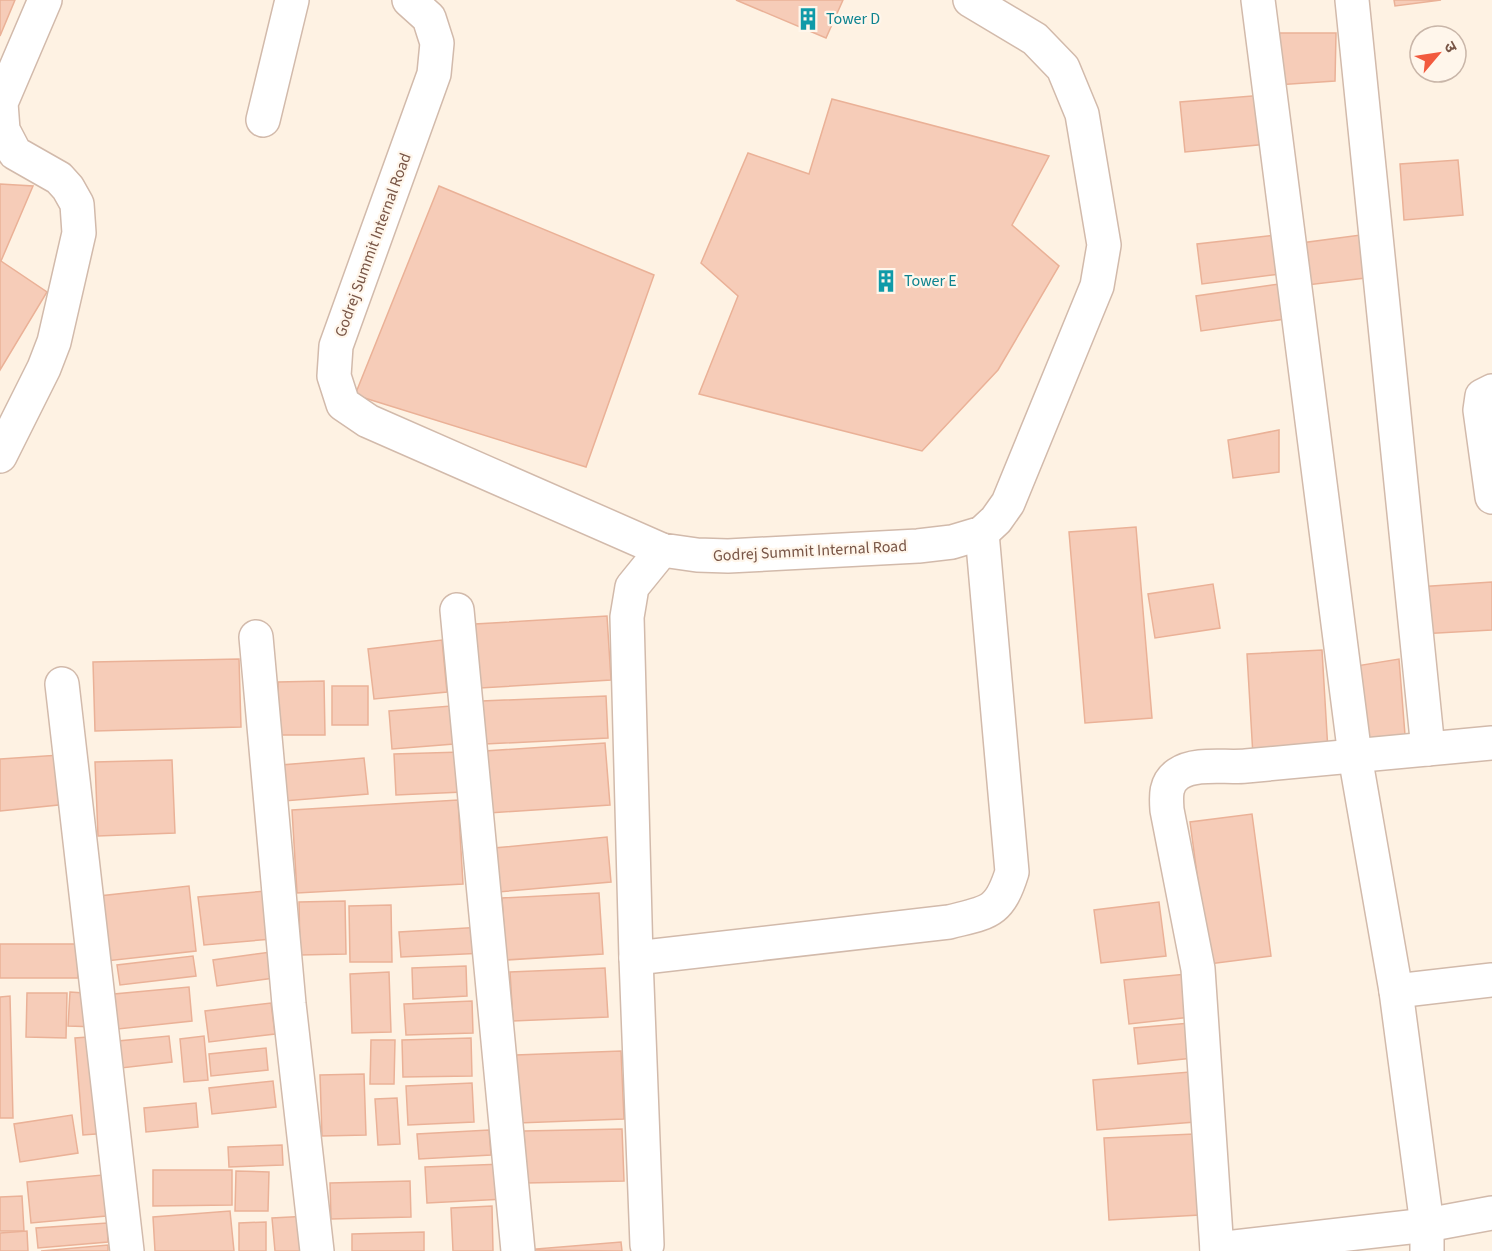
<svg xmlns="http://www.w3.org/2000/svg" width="1492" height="1251" viewBox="0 0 1492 1251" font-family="'Source Sans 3','Noto Sans Devanagari',sans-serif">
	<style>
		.building { fill: #f6ccb8; stroke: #eab197; stroke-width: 1.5 }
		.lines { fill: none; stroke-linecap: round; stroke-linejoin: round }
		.minor-casing { stroke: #d2baab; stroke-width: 36 }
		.minor { stroke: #fff; stroke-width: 33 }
		.labels { text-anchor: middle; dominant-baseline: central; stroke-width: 4.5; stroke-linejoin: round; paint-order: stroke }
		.culture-label { font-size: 16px; fill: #0d838f; stroke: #fff6eb; text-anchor: start }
		.street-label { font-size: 16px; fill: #785546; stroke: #fff6eb }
	</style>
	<rect width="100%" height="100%" fill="#fef2e3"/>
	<g class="building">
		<path d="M 0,0 L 15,0 L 0,36 Z"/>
		<path d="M 736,0 L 843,0 L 826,38 Z"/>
		<path d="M 1394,0 L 1441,0 L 1395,6 Z"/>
		<path d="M 1274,33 L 1336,33 L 1335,81 L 1276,85 Z"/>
		<path d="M 1264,95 L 1268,144 L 1185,152 L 1180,102 Z"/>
		<path d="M 832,99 L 1049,156 L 1012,225 L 1059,266 L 998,370 L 922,451 L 699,394 L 738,296 L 701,263 L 748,153 L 809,174 Z"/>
		<path d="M 1458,160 L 1463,215 L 1404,220 L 1400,164 Z"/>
		<path d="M 0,184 L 33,186 L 1,261 L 47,292 L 0,370 Z"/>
		<path d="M 439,186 L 654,275 L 586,467 L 355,395 Z"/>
		<path d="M 1368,234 L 1374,277 L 1307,285 L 1301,243 Z"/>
		<path d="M 1276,235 L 1280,274 L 1202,284 L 1197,244 Z"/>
		<path d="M 1279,284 L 1285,319 L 1201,331 L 1196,296 Z"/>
		<path d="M 1279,430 L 1279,472 L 1233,478 L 1228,440 Z"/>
		<path d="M 1136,527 L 1152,718 L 1085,723 L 1069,532 Z"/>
		<path d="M 1492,582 L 1492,630 L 1420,634 L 1417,587 Z"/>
		<path d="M 1213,584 L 1220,628 L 1155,638 L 1148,594 Z"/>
		<path d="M 607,616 L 611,680 L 480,688 L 475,624 Z"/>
		<path d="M 442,640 L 447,692 L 374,699 L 368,649 Z"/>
		<path d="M 1322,650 L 1328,751 L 1253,756 L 1247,654 Z"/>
		<path d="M 239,659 L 241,727 L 95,731 L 93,662 Z"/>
		<path d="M 1399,659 L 1405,735 L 1367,748 L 1350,667 Z"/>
		<path d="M 324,681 L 325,735 L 279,735 L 278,682 Z"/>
		<rect x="332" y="686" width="36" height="39"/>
		<path d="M 606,696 L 608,738 L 485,744 L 482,701 Z"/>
		<path d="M 451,706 L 454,744 L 392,749 L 389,711 Z"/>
		<path d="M 605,743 L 610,805 L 489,813 L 485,751 Z"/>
		<path d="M 462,752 L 463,792 L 396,795 L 394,754 Z"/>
		<path d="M 60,755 L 68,804 L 0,811 L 0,759 Z"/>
		<path d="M 364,758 L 368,794 L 284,801 L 281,765 Z"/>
		<path d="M 172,760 L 175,833 L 98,836 L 95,762 Z"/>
		<path d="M 458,800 L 463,884 L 297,893 L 292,810 Z"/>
		<path d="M 1252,814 L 1271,956 L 1209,964 L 1190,822 Z"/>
		<path d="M 607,837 L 611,882 L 498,892 L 494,848 Z"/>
		<path d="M 189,886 L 196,951 L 106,961 L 99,896 Z"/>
		<path d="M 266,891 L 272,939 L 204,945 L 198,897 Z"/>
		<path d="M 599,893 L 603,954 L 506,960 L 502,898 Z"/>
		<path d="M 345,901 L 346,954 L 300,955 L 299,902 Z"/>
		<path d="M 1159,902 L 1166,956 L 1101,963 L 1094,910 Z"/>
		<path d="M 391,905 L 392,962 L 350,962 L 349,906 Z"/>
		<path d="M 483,927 L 485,953 L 401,957 L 399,932 Z"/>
		<path d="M 0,944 L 77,944 L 78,978 L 0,978 Z"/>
		<path d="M 271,952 L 274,978 L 217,986 L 213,960 Z"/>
		<path d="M 193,956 L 196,976 L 120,985 L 117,965 Z"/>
		<path d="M 466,966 L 467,996 L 413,999 L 412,968 Z"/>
		<path d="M 605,968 L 608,1017 L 513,1021 L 510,972 Z"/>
		<path d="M 389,972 L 391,1032 L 352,1033 L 350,974 Z"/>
		<path d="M 1187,974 L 1191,1017 L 1129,1024 L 1124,980 Z"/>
		<path d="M 189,987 L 192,1021 L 118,1029 L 114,994 Z"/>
		<path d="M 70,992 L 98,994 L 97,1027 L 68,1026 Z"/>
		<path d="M 27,993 L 67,993 L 66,1038 L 26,1037 Z"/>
		<path d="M 10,996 L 13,1118 L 0,1118 L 0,997 Z"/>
		<path d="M 472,1001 L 473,1033 L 406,1035 L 404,1004 Z"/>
		<path d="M 271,1003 L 275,1034 L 209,1042 L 205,1011 Z"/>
		<path d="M 1190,1023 L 1193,1058 L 1138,1064 L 1134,1028 Z"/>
		<path d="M 102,1036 L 109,1133 L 83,1135 L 75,1038 Z"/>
		<path d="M 169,1036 L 172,1062 L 121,1068 L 118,1041 Z"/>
		<path d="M 204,1036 L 208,1080 L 184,1082 L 180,1039 Z"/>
		<path d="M 471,1038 L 472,1076 L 403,1077 L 402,1040 Z"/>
		<path d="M 371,1040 L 395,1040 L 394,1084 L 370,1084 Z"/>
		<path d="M 266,1048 L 268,1070 L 211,1076 L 209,1054 Z"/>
		<path d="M 621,1051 L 624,1119 L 518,1123 L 516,1055 Z"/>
		<path d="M 1190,1072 L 1195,1122 L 1097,1130 L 1093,1080 Z"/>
		<path d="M 364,1074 L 366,1135 L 322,1136 L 320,1075 Z"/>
		<path d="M 273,1081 L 276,1107 L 212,1114 L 209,1088 Z"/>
		<path d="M 472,1083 L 474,1122 L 408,1125 L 406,1086 Z"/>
		<path d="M 397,1098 L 400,1144 L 378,1145 L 375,1099 Z"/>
		<path d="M 196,1103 L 198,1127 L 146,1132 L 144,1108 Z"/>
		<path d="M 72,1115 L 78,1153 L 20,1162 L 14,1124 Z"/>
		<path d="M 622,1129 L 624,1181 L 526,1183 L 524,1131 Z"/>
		<path d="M 489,1130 L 491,1155 L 419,1159 L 417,1134 Z"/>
		<path d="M 1194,1134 L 1200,1215 L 1109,1220 L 1104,1138 Z"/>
		<path d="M 282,1145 L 283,1165 L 229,1167 L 228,1147 Z"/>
		<path d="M 503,1164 L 505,1199 L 427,1203 L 425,1167 Z"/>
		<path d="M 153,1170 L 232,1170 L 232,1205 L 153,1206 Z"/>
		<path d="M 236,1171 L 269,1172 L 268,1211 L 235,1211 Z"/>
		<path d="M 103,1175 L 106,1216 L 31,1223 L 27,1182 Z"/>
		<path d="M 410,1181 L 411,1217 L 331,1219 L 330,1183 Z"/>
		<path d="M 22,1196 L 24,1231 L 0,1231 L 0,1197 Z"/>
		<path d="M 492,1206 L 493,1251 L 453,1251 L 451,1208 Z"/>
		<path d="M 230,1211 L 234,1251 L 155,1251 L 153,1217 Z"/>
		<path d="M 309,1216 L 311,1251 L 275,1251 L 272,1218 Z"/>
		<path d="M 266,1222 L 266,1251 L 239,1251 L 239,1223 Z"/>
		<path d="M 107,1223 L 108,1242 L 38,1248 L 36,1228 Z"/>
		<path d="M 27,1231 L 28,1251 L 0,1251 L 0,1233 Z"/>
		<path d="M 424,1232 L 424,1251 L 352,1251 L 352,1234 Z"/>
		<path d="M 621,1242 L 622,1251 L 524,1250 Z"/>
		<path d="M 108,1245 L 108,1251 L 41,1251 Z"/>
	</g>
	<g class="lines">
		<g class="minor-casing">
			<g id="minor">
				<path d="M 409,0 L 429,18 L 437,43 L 434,74 L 336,346 L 334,376 L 343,404 L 368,421 L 662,550 L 697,555 L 728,556 L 918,546 L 952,542 L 982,533 L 996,520 L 1008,503 L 1097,286 L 1104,245 L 1082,114 L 1063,68 L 1035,39 L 970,0"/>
				<path d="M 1258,0 L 1355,756 L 1396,991 L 1427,1225 L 1427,1251"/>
				<path d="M 1352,0 L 1428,749"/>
				<path d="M 263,120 L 292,0"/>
				<path d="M 1492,391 L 1482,396 L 1480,410 L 1492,497"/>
				<path d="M 0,456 L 44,368 L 54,342 L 79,233 L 77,204 L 68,188 L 59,178 L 15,153 L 3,130 L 1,103 L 45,0"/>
				<path d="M 457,610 L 518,1251"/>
				<path d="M 256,637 L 289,1004 L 317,1251"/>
				<path d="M 62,684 L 127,1251"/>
				<path d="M 636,958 L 949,922 C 988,912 999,914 1012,872 L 982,533"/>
				<path d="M 1396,991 L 1492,980"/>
				<path d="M 647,1245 L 636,958 L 627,617 L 632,587 L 662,550"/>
				<path d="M 1217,1249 L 1427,1225 L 1492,1213"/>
				<path d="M 1217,1251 L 1198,969 L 1167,810 C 1166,796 1165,783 1178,774 C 1196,762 1225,768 1246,766 C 1328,759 1410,751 1492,743"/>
			</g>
		</g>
		<use href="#minor" class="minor"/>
	</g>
	<defs>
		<g id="building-bare" transform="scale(1.8)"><path d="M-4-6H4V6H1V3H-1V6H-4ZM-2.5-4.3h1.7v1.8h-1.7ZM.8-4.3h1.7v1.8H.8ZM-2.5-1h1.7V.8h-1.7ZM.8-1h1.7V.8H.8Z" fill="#0f9aa8" stroke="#fff6eb" stroke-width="2.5" paint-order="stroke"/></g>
	</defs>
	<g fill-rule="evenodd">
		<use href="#building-bare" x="808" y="19"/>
		<use href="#building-bare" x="886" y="281"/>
	</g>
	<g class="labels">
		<g class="culture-label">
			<text x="826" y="19">Tower D</text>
			<text x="904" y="281">Tower E</text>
		</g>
		<g class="street-label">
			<text transform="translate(373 245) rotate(-70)">Godrej Summit Internal Road</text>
			<text transform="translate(810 551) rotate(-3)">Godrej Summit Internal Road</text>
		</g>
	</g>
	<g transform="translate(1438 54) rotate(61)"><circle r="28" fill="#fff6eb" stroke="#c9b6a9" stroke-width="1.5"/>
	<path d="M0-4.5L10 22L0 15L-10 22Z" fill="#f25a3e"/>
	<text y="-9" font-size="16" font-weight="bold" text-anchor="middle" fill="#785546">उ</text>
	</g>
</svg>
